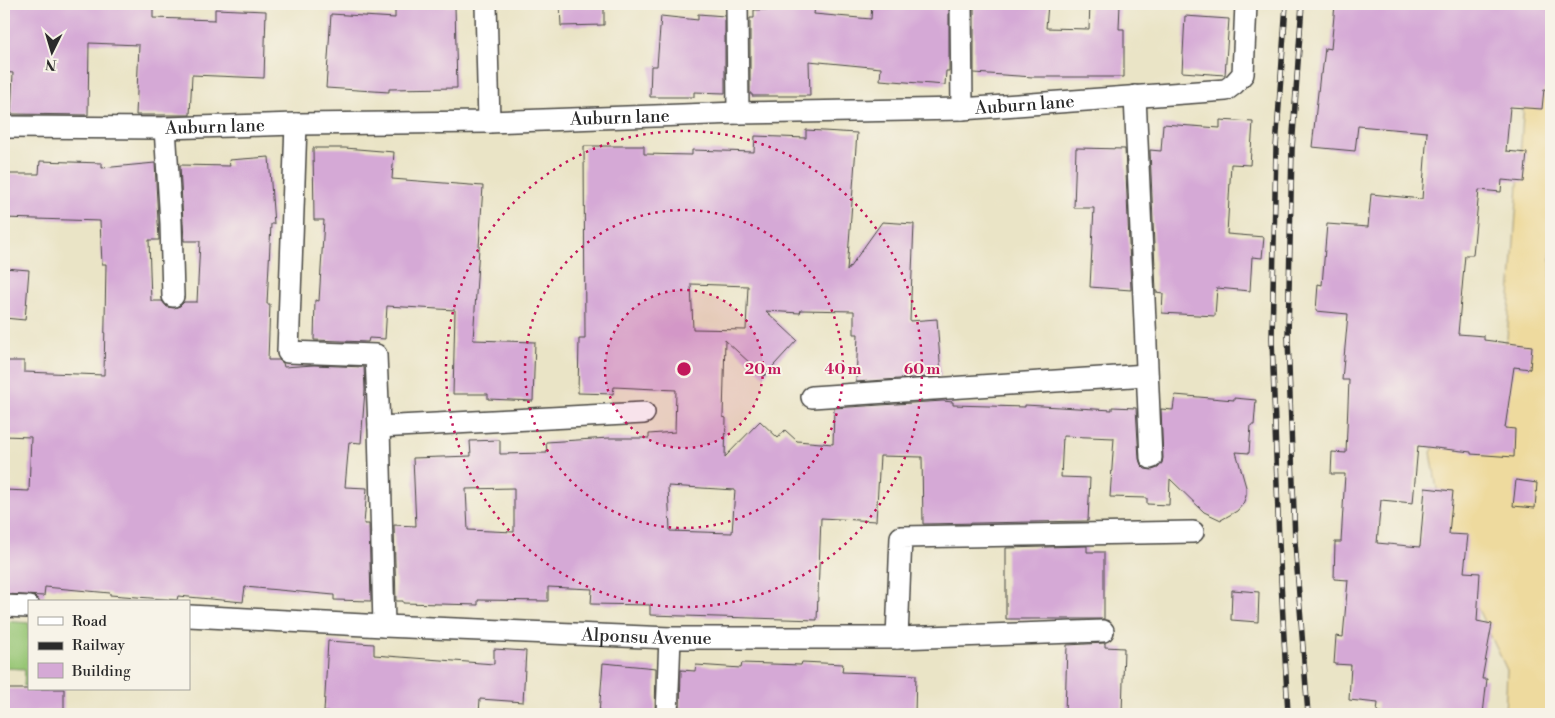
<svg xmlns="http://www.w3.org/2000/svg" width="1555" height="718" viewBox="0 0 1555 718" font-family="'Libre Bodoni',serif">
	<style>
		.green { fill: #97c675; stroke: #617850 }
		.sand { fill: #eeda9e; stroke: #8c8264 }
		.building { fill: #d5a9d6; fill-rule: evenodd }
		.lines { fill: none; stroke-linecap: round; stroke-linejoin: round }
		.minor-casing { stroke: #484742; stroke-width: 24 }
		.minor { stroke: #fff; stroke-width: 21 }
		.rail-casing { stroke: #2b2b2b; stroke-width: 5.5 }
		.rail { stroke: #f7f3e8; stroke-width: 4; stroke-dasharray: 11; stroke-linecap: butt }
		.ring { fill: none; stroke: #c2185b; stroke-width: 2.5; stroke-dasharray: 2.5 5 }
		.labels { text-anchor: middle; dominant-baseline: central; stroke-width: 4; stroke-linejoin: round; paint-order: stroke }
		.street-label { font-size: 18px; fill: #2b2b2b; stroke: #f7f3e8 }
		.centre { fill: #c2185b; stroke: #f7f3e8; stroke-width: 2.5 }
		.ring-label { font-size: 15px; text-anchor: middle; font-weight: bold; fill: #c2185b; stroke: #f7f3e8; stroke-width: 4; stroke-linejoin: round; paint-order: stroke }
	</style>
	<rect width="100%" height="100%" fill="#f7f3e8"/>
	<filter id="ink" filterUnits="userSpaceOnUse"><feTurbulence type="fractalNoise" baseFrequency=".02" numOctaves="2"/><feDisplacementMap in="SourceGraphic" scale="10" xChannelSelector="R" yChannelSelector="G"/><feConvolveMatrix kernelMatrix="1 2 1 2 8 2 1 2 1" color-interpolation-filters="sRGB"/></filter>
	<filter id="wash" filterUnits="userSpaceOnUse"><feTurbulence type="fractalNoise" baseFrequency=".0096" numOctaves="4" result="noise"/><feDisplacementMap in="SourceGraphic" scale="20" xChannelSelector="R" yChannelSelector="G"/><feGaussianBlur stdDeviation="1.12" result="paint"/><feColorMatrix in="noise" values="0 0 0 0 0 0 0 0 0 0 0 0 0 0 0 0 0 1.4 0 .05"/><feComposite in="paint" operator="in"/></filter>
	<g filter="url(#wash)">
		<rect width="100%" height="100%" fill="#eae4c6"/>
		<path class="green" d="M 4,621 L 29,623 L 29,686 L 24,686 L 25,669 L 4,668 Z"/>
		<path class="sand" d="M 1531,4 L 1551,4 L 1551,714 L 1505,714 L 1507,670 L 1445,540 L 1431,452 L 1507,339 Z"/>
		<g id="blocks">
			<g class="building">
				<path d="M 4,4 L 153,4 L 153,18 L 215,20 L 215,9 L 266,11 L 264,78 L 192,75 L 190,115 L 136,115 L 139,45 L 89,43 L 88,115 L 11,114 L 13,73 L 4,72 Z"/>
				<path d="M 560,4 L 604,4 L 604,25 L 561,26 Z"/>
				<path d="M 792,4 L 815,6 L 814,14 L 871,19 L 872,4 L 949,4 L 949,71 L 946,71 L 945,85 L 880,80 L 881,68 L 809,61 L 810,96 L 752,96 L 752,94 L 750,94 L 750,18 L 754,18 L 754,10 L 791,9 Z"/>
				<path d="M 974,4 L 1048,4 L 1046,28 L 1089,29 L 1090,4 L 1120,4 L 1119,29 L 1124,29 L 1124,77 L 1033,77 L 974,73 Z"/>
				<path d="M 1335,4 L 1551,4 L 1551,90 L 1544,89 L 1542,109 L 1510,107 L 1506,151 L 1527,153 L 1524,182 L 1502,180 L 1501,192 L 1479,190 L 1473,255 L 1465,255 L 1458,334 L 1484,336 L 1484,340 L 1532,346 L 1530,369 L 1514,367 L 1505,428 L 1515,429 L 1514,457 L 1471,454 L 1471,452 L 1418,446 L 1413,503 L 1381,500 L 1377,543 L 1420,547 L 1425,488 L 1453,491 L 1449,534 L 1468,535 L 1464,572 L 1480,573 L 1477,621 L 1492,624 L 1482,679 L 1487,679 L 1483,714 L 1400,714 L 1377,712 L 1378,703 L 1349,700 L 1351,665 L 1334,664 L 1336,636 L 1343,637 L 1348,580 L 1334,579 L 1335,542 L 1341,542 L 1345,474 L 1331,474 L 1332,452 L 1346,453 L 1349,380 L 1342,380 L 1348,314 L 1316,311 L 1318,284 L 1322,285 L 1327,224 L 1368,227 L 1371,194 L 1422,199 L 1427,132 L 1358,126 L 1355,151 L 1312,147 L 1320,74 L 1322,74 L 1325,48 L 1331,49 Z"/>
				<path d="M 455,6 L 457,88 L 389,89 L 389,92 L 326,88 L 331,14 L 395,18 L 395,7 Z"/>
				<path d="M 698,14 L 725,16 L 725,93 L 694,92 L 694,97 L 650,97 L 651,66 L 657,66 L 661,16 L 698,20 Z"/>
				<path d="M 1185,16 L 1229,19 L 1225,75 L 1182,72 Z"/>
				<path d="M 1220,120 L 1253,122 L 1250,165 L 1231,164 L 1227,234 L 1264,237 L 1262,258 L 1252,257 L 1250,291 L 1217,288 L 1215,316 L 1162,313 L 1163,293 L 1156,292 L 1150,150 L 1161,151 L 1163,124 L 1220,128 Z"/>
				<path d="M 806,130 L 857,133 L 847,271 L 882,222 L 914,224 L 910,321 L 937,319 L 941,376 L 856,382 L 858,334 L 854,334 L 854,311 L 801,310 L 800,313 L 766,311 L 797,340 L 764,376 L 725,340 L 723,417 L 726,418 L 725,457 L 760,421 L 778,438 L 785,430 L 797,441 L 833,444 L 834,408 L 943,401 L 953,402 L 953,405 L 1025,407 L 1025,405 L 1112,410 L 1112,407 L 1136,408 L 1139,459 L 1141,465 L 1145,469 L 1152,470 L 1158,468 L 1162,463 L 1163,458 L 1161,409 L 1173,410 L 1175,395 L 1234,400 L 1234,398 L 1256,400 L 1254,425 L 1251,425 L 1249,453 L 1236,452 L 1246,487 L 1246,496 L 1243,504 L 1237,511 L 1221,520 L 1204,512 L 1170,479 L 1169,505 L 1147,504 L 1147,498 L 1110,497 L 1114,438 L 1063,436 L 1061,477 L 1090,478 L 1088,521 L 923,524 L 922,457 L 880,456 L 876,521 L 821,518 L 817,620 L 650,615 L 650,605 L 591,604 L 592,589 L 548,587 L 548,601 L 478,600 L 478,605 L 403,603 L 403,601 L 396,601 L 394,525 L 416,526 L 413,458 L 471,456 L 470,441 L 500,440 L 500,454 L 547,453 L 546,442 L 609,438 L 649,438 L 649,434 L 675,432 L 676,390 L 614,387 L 613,394 L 578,393 L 579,339 L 585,339 L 584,146 L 644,146 L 644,154 L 692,155 L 692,150 L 754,152 L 755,136 L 806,138 ZM 691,284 L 748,286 L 746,330 L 693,329 ZM 668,486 L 735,490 L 732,533 L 670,531 ZM 514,488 L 514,532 L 468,530 L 466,489 Z"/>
				<path d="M 313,148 L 345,148 L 394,152 L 392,179 L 483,186 L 473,340 L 535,342 L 533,401 L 488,399 L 488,394 L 453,394 L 455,310 L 387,306 L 385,339 L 369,338 L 368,342 L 314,340 L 315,300 L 319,301 L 324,220 L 314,220 Z"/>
				<path d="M 1076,148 L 1125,149 L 1131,290 L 1090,287 L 1094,208 L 1074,208 Z"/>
				<path d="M 269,157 L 274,224 L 271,224 L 267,304 L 270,304 L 268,360 L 279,360 L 283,363 L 284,367 L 314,365 L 364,367 L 365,390 L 361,443 L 349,442 L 345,487 L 367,488 L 364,524 L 369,524 L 371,601 L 334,600 L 334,595 L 245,587 L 243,602 L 178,596 L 177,600 L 110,595 L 110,593 L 45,587 L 44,596 L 4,594 L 4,490 L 29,491 L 31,437 L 4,436 L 4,361 L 24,361 L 24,372 L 104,375 L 106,264 L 102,264 L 100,221 L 4,218 L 4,174 L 39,174 L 40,161 L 102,163 L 102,168 L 155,163 L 159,240 L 149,240 L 151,301 L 162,301 L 167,307 L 174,308 L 180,306 L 184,302 L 197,302 L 200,241 L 184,241 L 180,165 L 230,166 L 229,160 Z"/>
				<path d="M 4,268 L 29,270 L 25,320 L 4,318 Z"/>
				<path d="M 1516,480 L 1537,483 L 1535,508 L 1513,506 Z"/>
				<path d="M 1087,546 L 1087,552 L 1104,552 L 1104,619 L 1006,619 L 1006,548 Z"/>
				<path d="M 1232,590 L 1259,592 L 1258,622 L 1231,620 Z"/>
				<path d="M 328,641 L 374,644 L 374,655 L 494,664 L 494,649 L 526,651 L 523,702 L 480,699 L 479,714 L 438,714 L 371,710 L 371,714 L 324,712 Z"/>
				<path d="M 1105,643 L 1105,647 L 1124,648 L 1122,714 L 1065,714 L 1067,645 Z"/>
				<path d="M 802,662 L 843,664 L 842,672 L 916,675 L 915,714 L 680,714 L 681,670 L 695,671 L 696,665 L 741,668 L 742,663 L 801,665 Z"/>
				<path d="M 603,663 L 656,668 L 655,714 L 599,714 Z"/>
				<path d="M 4,689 L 64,689 L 64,711 L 35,711 L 35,714 L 4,714 Z"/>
			</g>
		</g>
	</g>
	<g filter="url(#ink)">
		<use href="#blocks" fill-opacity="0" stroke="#484742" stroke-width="1"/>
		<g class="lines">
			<g class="minor-casing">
				<g id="minor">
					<path d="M 486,4 L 489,122"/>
					<path d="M 737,4 L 738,113"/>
					<path d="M 961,4 L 962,109"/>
					<path d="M 1135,96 L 1151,458"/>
					<path d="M 296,124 L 288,352 L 376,355 L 379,427 L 384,626"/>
					<path id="s1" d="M 4,127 L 165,128 L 296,124 L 489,122 L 738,113 L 962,109 L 1226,90 L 1234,84 L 1243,74 L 1246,4"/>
					<path d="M 165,128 L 171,223 L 173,296"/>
					<path d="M 812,397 L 1147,375"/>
					<path d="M 379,427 L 644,413"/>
					<path d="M 4,606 L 29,607"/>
					<path id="s2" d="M 189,616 L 384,626 L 670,638 L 897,638 L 1103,631"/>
					<path d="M 897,638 L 901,537 L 1193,532"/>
					<path d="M 667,714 L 670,638"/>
				</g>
			</g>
			<use href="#minor" class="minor"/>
			<g class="rail-casing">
				<g id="rail">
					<path d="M 1286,4 L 1276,148 L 1272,338 L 1279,543 L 1288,714"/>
					<path d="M 1302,4 L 1292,149 L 1288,337 L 1295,542 L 1308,714"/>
				</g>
			</g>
			<use href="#rail" class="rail"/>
		</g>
	</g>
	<circle cx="684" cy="369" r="79" fill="#c2185b" fill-opacity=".12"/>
	<g class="ring">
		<circle cx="684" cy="369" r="79"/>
		<circle cx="684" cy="369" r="159"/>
		<circle cx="684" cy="369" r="238"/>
	</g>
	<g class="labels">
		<g class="street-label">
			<text stroke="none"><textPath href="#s1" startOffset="1021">Auburn lane</textPath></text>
			<text stroke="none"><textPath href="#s1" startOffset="616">Auburn lane</textPath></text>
			<text stroke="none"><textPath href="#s1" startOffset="211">Auburn lane</textPath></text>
			<text stroke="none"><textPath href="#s2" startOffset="458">Alponsu Avenue</textPath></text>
		</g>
	</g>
	<circle cx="684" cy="369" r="8" class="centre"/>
	<g class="ring-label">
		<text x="763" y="374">20 m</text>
		<text x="843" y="374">40 m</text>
		<text x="922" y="374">60 m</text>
	</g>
	<rect width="1555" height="718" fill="none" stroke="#f7f3e8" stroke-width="20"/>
	<rect x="28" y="600" width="162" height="90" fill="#f7f3e8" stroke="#a5a39c"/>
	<rect x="38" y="617" width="25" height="8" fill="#ffffff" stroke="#a5a39c"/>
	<text x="72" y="626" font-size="15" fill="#2b2b2b">Road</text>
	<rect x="38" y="642" width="25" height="8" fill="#2b2b2b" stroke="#a5a39c"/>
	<text x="72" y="650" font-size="15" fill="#2b2b2b">Railway</text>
	<rect x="38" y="663" width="25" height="15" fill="#d5a9d6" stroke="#a5a39c"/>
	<text x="72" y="676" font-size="15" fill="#2b2b2b">Building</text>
	<g transform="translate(52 52) rotate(185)" stroke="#f7f3e8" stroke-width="4" paint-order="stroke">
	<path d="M0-4L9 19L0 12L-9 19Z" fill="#2b2b2b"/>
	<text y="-8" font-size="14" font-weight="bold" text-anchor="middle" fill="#2b2b2b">N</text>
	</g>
</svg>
